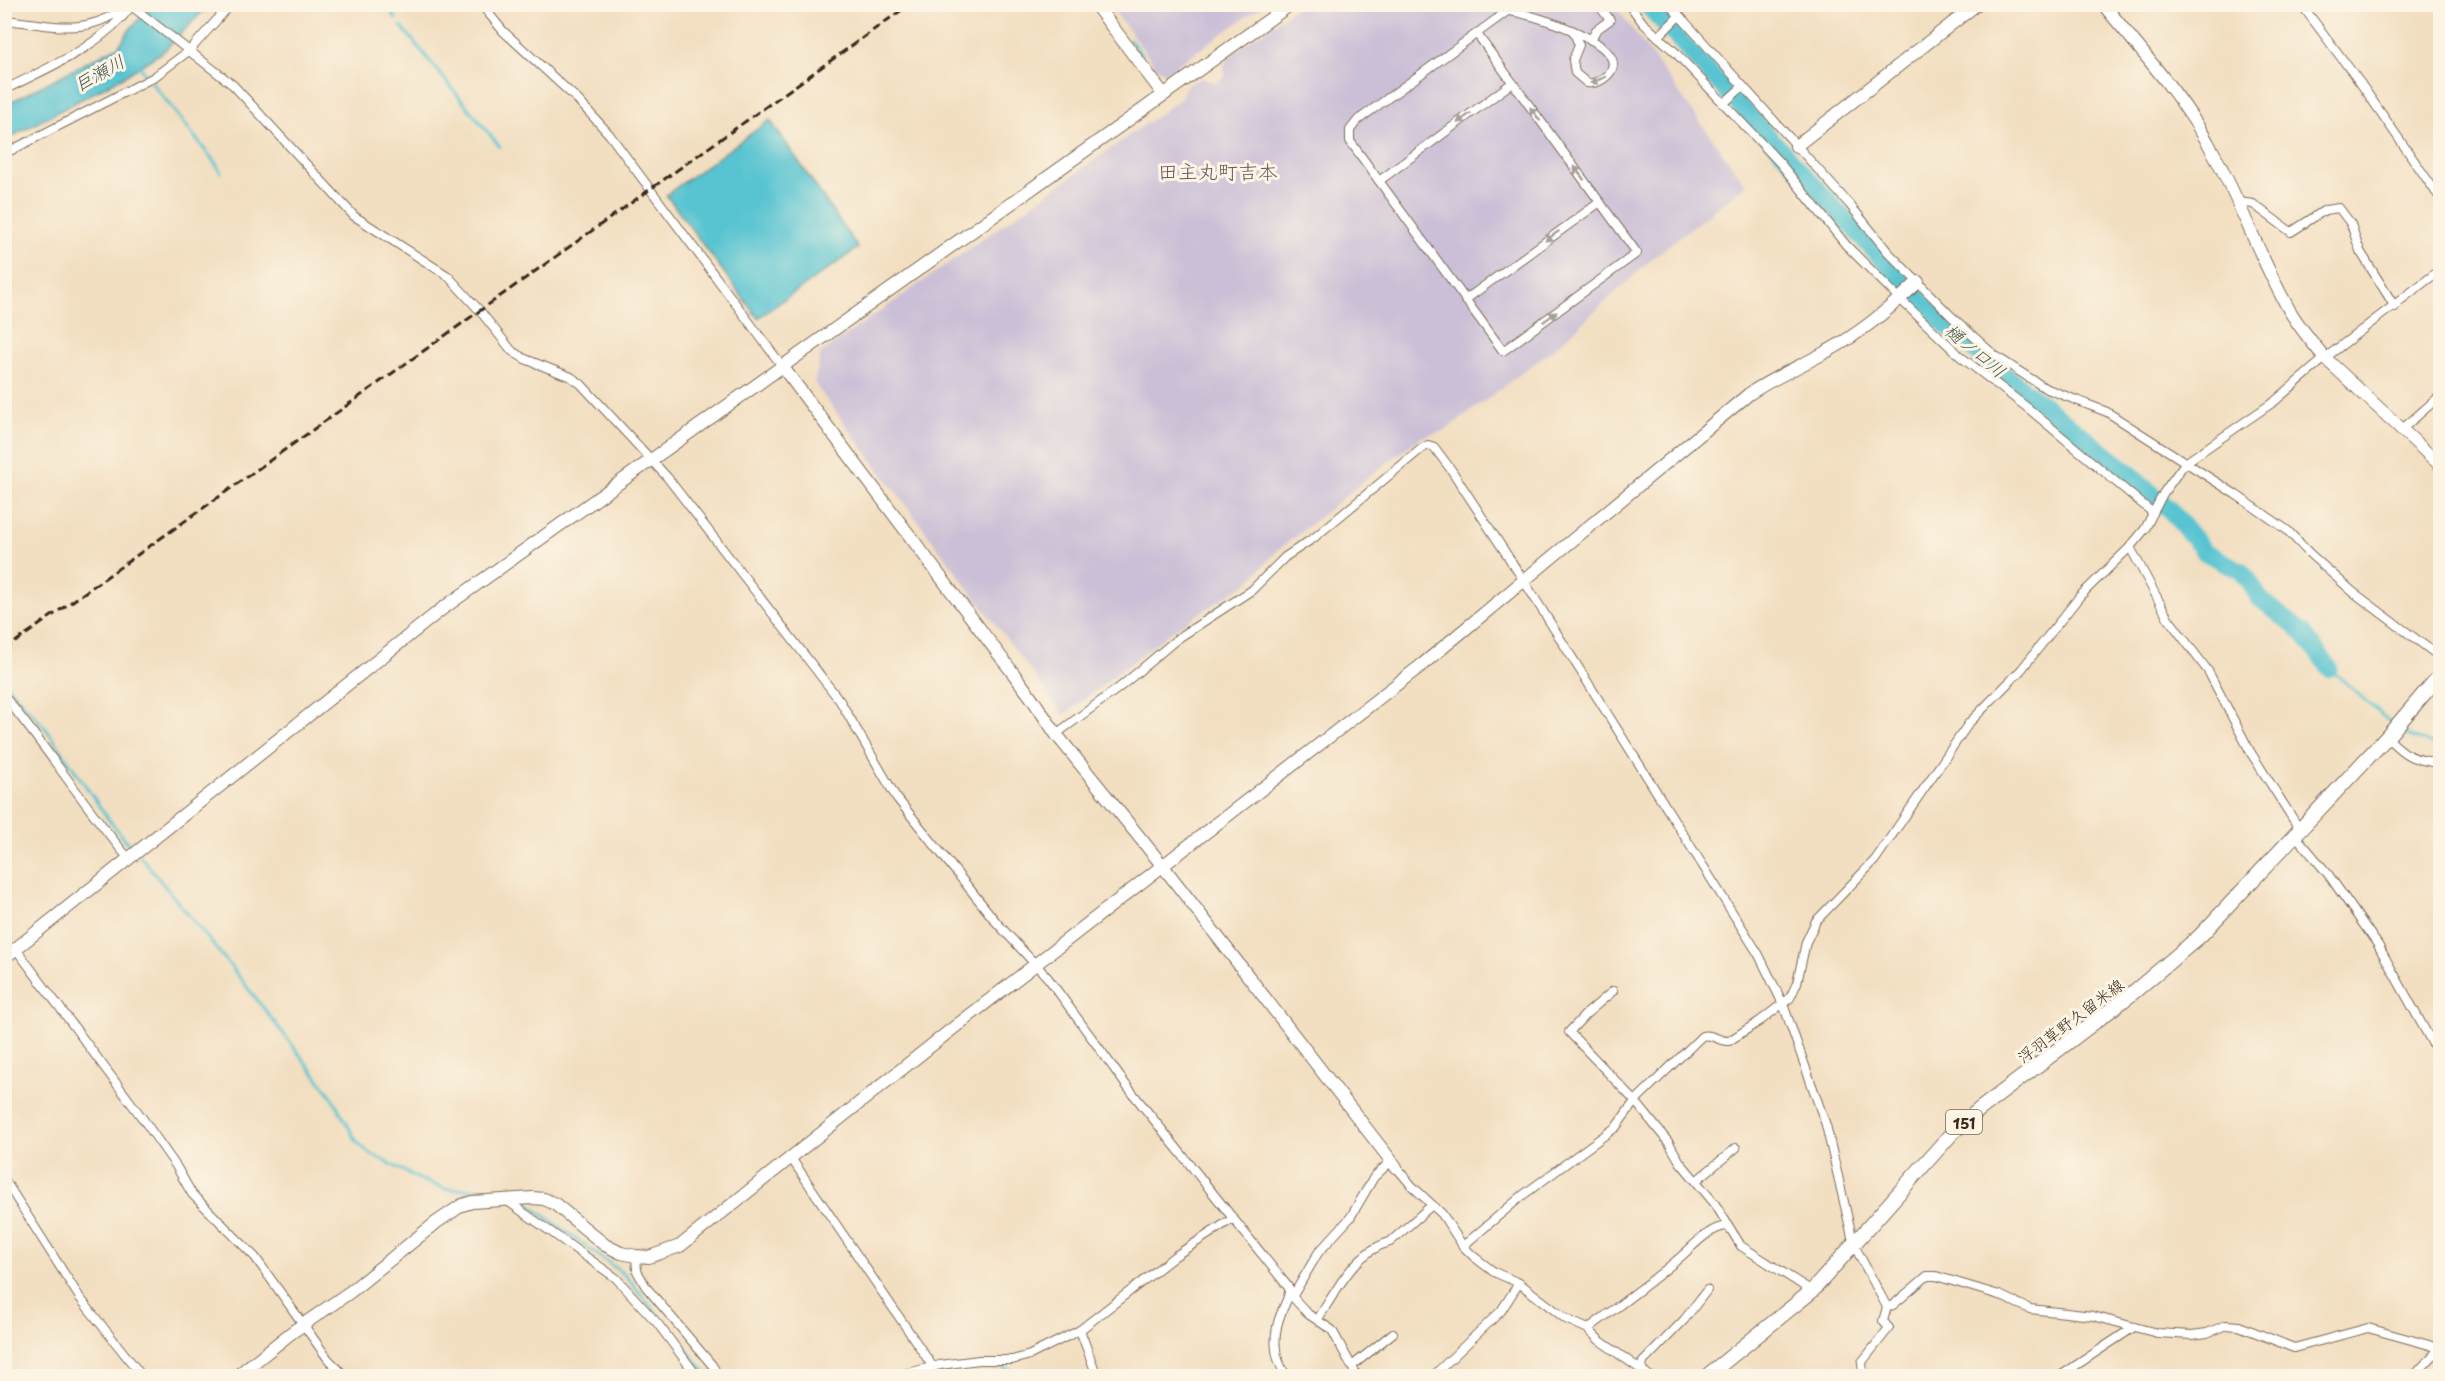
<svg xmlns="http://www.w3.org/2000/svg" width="2445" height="1381" viewBox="0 0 2445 1381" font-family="'Playpen Sans','Klee One',sans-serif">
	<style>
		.industrial { fill: #cabfd6 }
		.water { fill: #58c4d1; stroke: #4a7778; stroke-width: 1.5 }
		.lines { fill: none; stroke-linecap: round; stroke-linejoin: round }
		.stream { stroke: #58c4d1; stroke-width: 3 }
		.river { stroke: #58c4d1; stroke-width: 18 }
		.street-casing { stroke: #7b6957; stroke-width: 10 }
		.secondary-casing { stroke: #7b6957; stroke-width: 14 }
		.primary-casing { stroke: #7b6957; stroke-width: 16 }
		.street { stroke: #fff; stroke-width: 8 }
		.secondary { stroke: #fff; stroke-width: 12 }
		.primary { stroke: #fff; stroke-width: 14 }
		.rail { stroke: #3b2a1e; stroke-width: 3; stroke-dasharray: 9 4.5; stroke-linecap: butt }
		.oneway { fill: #a79f9a }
		.labels { text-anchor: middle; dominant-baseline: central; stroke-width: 6; stroke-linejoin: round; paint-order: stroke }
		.shield { fill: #fcf5e5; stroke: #75675a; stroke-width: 1.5 }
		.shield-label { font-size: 15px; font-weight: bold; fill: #3b2a1e }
		.street-label { font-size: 16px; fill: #3b2a1e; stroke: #fcf5e5 }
		.water-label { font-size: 18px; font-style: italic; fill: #445854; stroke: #fcf5e5 }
		.quarter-label { font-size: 20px; fill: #6c5661; stroke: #fcf5e5 }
	</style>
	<rect width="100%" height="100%" fill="#fcf5e5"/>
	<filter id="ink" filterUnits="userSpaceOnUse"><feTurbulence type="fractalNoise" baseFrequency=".0167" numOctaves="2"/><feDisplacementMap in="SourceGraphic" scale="12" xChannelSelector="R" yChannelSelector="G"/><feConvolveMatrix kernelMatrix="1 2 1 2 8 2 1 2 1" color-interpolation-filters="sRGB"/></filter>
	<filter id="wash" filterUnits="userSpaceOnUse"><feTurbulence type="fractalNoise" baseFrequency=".008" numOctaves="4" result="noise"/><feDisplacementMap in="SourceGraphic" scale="24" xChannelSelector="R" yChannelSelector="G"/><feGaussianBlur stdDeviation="1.35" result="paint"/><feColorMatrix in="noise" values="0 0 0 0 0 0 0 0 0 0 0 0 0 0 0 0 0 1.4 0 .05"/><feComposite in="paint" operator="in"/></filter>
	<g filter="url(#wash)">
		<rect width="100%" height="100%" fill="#f2dec0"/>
		<g class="industrial">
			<path d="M 1110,5 L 1263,5 L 1166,73 L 1159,70 Z"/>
			<path d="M 1300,5 L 1615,5 L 1746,185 L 1655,256 L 1556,347 L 1446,430 L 1422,437 L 1390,460 L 1276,552 L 1250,581 L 1172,631 L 1064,715 L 814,383 L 821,353 L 1181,99 L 1184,88 L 1192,82 L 1202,78 L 1215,83 L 1225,76 L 1224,64 L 1230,55 Z"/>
		</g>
		<g class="water">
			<path d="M 153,5 L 209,5 L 164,51 L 123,77 L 5,140 L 5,105 L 119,46 L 130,29 Z"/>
			<path d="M 770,120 L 858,248 L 758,318 L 666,195 Z"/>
		</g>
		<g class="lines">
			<g class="stream">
				<path d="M 385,4 L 396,19"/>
				<path d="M 401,26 L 500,147"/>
				<path d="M 1130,40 L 1141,55"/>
				<path d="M 138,65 L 216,164 L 221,173"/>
				<path d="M 2329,668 L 2393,725"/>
				<path d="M 4,682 L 47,730 L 109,820 L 135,851"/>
				<path d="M 2398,730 L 2404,734 L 2440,747"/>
				<path d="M 140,856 L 233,969 L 331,1095 L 357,1142 L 369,1153 L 421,1180 L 446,1189 L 506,1190 L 514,1194"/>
				<path d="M 527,1203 L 625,1275 L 707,1375"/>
				<path d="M 932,1376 C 960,1371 996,1356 1020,1376"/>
			</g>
			<path class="river" d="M 1646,4 L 1928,309 L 1970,347 L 2127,471 L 2170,510 L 2205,552 L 2241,571 L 2250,582 L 2259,598 L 2302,632 L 2329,668"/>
		</g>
	</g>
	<g filter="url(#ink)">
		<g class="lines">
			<g class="street-casing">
				<g id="street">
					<path d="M 129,4 L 233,85 L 354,216 L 448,276 L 480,311 L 512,351 L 525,359 L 571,377 L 581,384 L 667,477 L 840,701 L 896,797 L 997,923 L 1048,978 L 1126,1085 L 1289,1288 C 1290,1297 1285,1303 1282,1311 C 1273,1332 1272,1358 1287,1376"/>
					<path d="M 481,4 L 503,31 L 576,98 L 609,134 L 782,366"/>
					<path d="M 1669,4 L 1850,205 L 1888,252 L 1951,316 L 1994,355 L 2045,388 L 2107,412 L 2235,494 L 2287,530 L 2310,554 L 2353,592 L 2440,657"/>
					<path d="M 2301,4 L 2361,84 L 2440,198"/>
					<path d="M 1509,11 C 1528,13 1637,44 1608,75 C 1602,81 1595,84 1587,83 L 1575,73 L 1573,60 L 1579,45 L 1574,33"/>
					<path d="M 4,20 C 52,24 87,39 128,4"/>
					<path d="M 1477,34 L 1637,253 L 1503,351 L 1350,141 L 1350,130 L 1358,120 L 1517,4"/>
					<path d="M 1658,37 L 1679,16"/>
					<path d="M 1591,40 L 1596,30 L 1610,20 L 1598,4"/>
					<path d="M 4,90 C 51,66 101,47 133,4"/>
					<path d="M 1723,104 L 1742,87"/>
					<path d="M 4,154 L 154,77 L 190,50 L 231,4"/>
					<path d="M 1379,181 L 1512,83"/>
					<path d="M 2239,202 L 2253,204 L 2291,232 L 2325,210 L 2339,208 L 2351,224 L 2360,251 L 2395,307"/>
					<path d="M 1465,300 L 1600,202"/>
					<path d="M 2401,430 L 2440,396"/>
					<path d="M 2153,513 L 2164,492 L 2185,463 L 2275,401 L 2325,358 L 2440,270"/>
					<path d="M 2130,547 L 2168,618 L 2208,671 L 2251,753 L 2300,830"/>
					<path d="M 4,696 C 48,749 85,807 129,859"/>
					<path d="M 1056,734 L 1120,687 L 1177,639 L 1252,590 L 1285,557 L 1315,537 L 1421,449 L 1428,445 L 1434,447 L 1452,471 L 1524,581 L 1759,955 L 1783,1004 L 1826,1125 L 1854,1245 L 1887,1307 L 1883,1321 L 1889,1328 L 1862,1362 L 1863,1376"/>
					<path d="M 2387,737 C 2406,757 2414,760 2440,763"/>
					<path d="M 2295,835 L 2328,874 L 2378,945 L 2440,1057"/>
					<path d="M 16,949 L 143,1119 L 176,1166 L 192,1194 L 255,1257 L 328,1359 L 345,1376"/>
					<path d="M 1613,991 L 1585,1015 L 1569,1032 L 1635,1101 L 1669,1143 L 1680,1162 L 1715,1204 L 1741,1246 L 1812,1291"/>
					<path d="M 791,1158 L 933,1367"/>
					<path d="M 1396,1167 L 1412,1186 L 1442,1214 L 1463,1246 L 1473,1256 L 1494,1272 L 1519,1283 L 1566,1319 L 1588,1329 L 1599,1340 L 1650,1376"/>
					<path d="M 4,1179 L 80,1298 L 142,1376"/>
					<path d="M 1697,1180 L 1736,1148"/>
					<path d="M 506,1200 L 616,1278 L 658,1324 L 697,1376"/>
					<path d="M 1463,1246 L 1523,1195 L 1616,1127 L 1635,1101 L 1702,1036 C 1712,1033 1719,1042 1729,1041 L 1760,1021 L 1790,998 L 1797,983 L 1806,942 L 1816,921 L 1875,860 L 1969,723 L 2021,670 L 2080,596 L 2130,547 L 2145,529 L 2153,513 L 2029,409 L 1961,357 L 1901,300 L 1846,245 L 1780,163 L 1674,51 L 1643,23 L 1629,4"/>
					<path d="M 636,1256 L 637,1271 L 646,1287 L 712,1365 L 715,1370 L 708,1376"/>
					<path d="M 1887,1307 L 1893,1305 L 1927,1276 L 1936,1276 L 1999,1295 L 2030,1309 L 2093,1316 L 2157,1333 L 2192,1335 L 2207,1333 L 2226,1325 L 2239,1326 L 2294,1348 L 2368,1328 L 2440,1348"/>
					<path d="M 1318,1319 C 1336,1291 1355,1251 1390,1242 L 1432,1205"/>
					<path d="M 1588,1329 C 1618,1306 1649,1284 1677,1260 C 1692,1248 1707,1228 1727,1226"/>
					<path d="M 1080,1330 L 1097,1376"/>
					<path d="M 1352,1366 L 1393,1333"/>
					<path d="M 1642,1370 L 1643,1362 L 1684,1320 L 1707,1290"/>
					<path d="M 896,1376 L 940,1365 L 979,1360 L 1012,1360 L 1030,1355 L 1080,1330 L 1175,1256 L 1232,1219"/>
					<path d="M 1357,1376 L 1332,1330 L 1308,1314 L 1290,1294 L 1294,1294 L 1318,1253 L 1350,1218 L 1374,1177 L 1391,1161"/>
					<path d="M 1433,1376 L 1501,1311 L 1519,1283"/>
					<path d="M 2060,1376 L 2134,1327"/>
					<path d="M 2414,1376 L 2440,1348"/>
				</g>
			</g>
			<g class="secondary-casing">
				<g id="secondary">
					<path d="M 1095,4 L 1164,95"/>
					<path d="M 2103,4 C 2141,51 2183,97 2212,150 C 2240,201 2259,256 2287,306 C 2297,325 2312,342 2325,358 L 2440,465"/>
					<path d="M 1796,146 L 1977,4"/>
					<path d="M 782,366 L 1031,697 L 1056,734 L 1162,865 L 1396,1167"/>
					<path d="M 4,958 L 442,609 L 1291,4"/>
					<path d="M 237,1376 L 291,1333 L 350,1292 L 437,1222 L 462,1205 L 472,1202 L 533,1198 L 544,1199 L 555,1204 L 605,1245 L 621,1253 L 636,1256 L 649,1257 L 680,1246 L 947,1033 L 1423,664 L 1749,394 C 1774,377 1801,366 1826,352 C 1860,334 1890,308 1918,282"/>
				</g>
			</g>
			<g class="primary-casing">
				<path id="primary" d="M 1707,1376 L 1812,1291 L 1953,1132 L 1980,1109 L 2129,996 L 2200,936 L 2387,737 L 2440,675"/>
			</g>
			<use href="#street" class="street"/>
			<use href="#secondary" class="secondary"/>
			<use href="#primary" class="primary"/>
			<path class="rail" d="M 4,650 L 910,4"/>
		</g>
		<defs><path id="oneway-solid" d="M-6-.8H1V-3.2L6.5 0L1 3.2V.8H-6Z" transform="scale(1.5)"/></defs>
		<g class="oneway">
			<use href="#oneway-solid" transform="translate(1598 80) rotate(158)"/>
			<use href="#oneway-solid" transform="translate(1535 114) rotate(-127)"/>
			<use href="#oneway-solid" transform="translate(1464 118) rotate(144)"/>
			<use href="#oneway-solid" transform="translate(1579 173) rotate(-127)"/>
			<use href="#oneway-solid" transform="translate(1552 236) rotate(144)"/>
			<use href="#oneway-solid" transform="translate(1550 317) rotate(-36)"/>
		</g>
	</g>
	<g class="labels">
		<rect class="shield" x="1946" y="1110" width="36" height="24" rx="4.5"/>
		<g class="shield-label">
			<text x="1964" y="1122">151</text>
		</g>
		<g class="street-label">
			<text transform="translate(2070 1020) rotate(-37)">浮羽草野久留米線</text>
		</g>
		<g class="water-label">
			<text transform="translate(99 72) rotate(-29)">巨瀬川</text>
			<text transform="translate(1976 350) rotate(40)">樋ノ口川</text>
		</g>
		<g class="quarter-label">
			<text x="1218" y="171">田主丸町吉本</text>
		</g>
	</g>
	<rect width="2445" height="1381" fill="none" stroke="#fcf5e5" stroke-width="24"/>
</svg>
